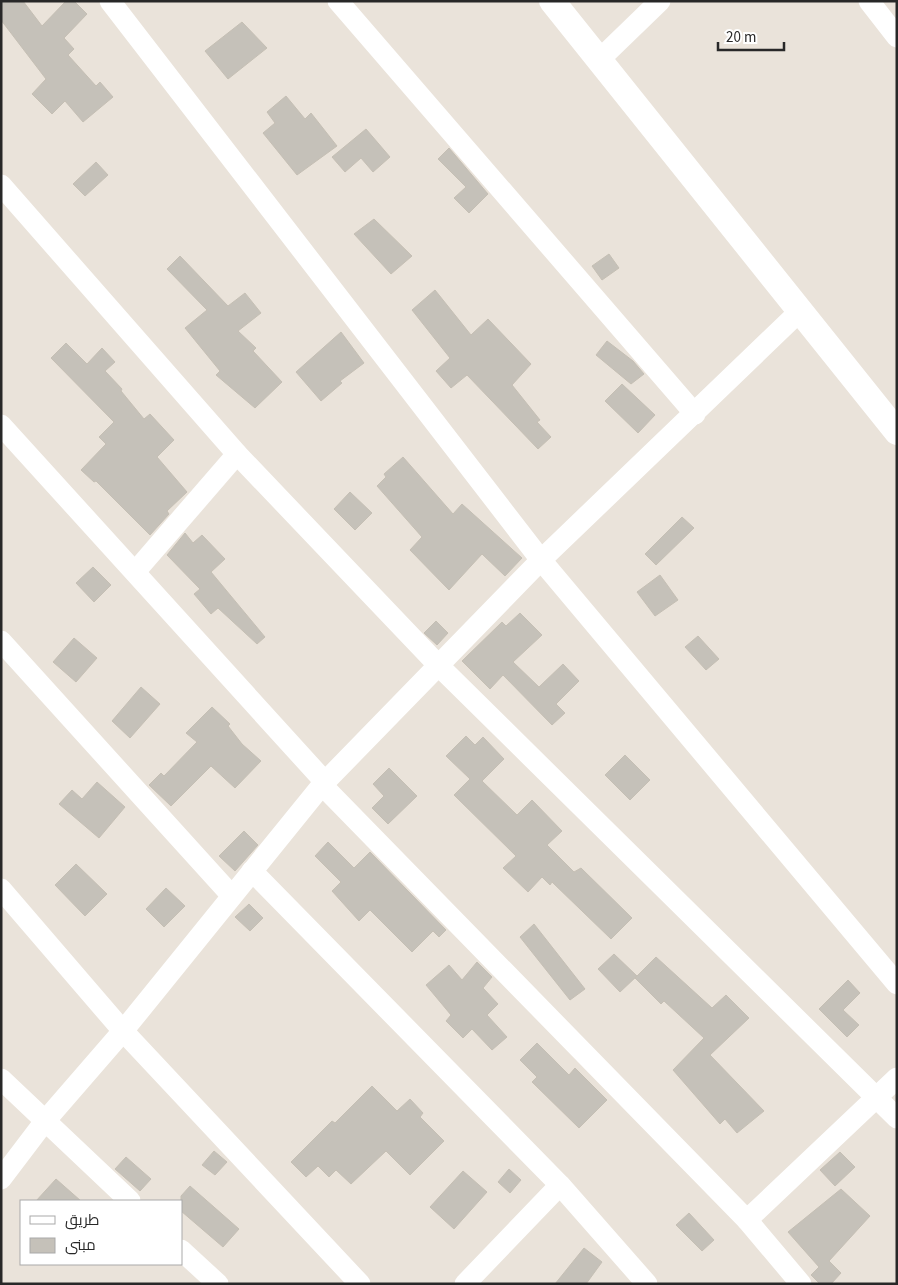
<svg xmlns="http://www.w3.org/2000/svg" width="898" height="1285" viewBox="0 0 898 1285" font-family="'Source Sans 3',Cairo,sans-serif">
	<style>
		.building { fill: #c5c1b9; stroke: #c5bfb4 }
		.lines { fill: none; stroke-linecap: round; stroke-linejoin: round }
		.minor { stroke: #fff; stroke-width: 21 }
		.tertiary { stroke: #fff; stroke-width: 26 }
	</style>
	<rect width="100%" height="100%" fill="#eae3da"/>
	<g class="building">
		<path d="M 1,1 L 23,1 L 42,26 L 66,1 L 74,1 L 87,14 L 64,38 L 74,49 L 68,55 L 96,86 L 100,82 L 113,97 L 83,122 L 65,101 L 52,114 L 32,94 L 46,79 L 1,20 Z"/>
		<path d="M 242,22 L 267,48 L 228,79 L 205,51 Z"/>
		<path d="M 286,96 L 305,119 L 311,113 L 337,146 L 297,175 L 263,133 L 275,123 L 267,112 Z"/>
		<path d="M 366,129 L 390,157 L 373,172 L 361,158 L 345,172 L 332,157 Z"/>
		<path d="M 449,148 L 488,194 L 469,213 L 454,198 L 466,187 L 438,159 Z"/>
		<path d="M 96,162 L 108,175 L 85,196 L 73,184 Z"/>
		<path d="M 374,219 L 412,256 L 391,274 L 354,234 Z"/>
		<path d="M 609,254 L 619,268 L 602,280 L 592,266 Z"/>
		<path d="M 180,256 L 228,306 L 245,293 L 261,313 L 238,331 L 256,348 L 253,351 L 282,382 L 255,408 L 216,375 L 220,371 L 185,328 L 207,310 L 167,269 Z"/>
		<path d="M 435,290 L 471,335 L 488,319 L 531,364 L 512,385 L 540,420 L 537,422 L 551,437 L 538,449 L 467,375 L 451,388 L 436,371 L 450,358 L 412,310 Z"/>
		<path d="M 341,332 L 364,363 L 340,381 L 342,383 L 321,401 L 296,372 Z"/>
		<path d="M 607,341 L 633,361 L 644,374 L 631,384 L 596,355 Z"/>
		<path d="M 66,343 L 87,364 L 102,348 L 115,362 L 105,371 L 122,389 L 121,391 L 144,419 L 150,414 L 174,440 L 157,457 L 187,492 L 167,511 L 169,514 L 150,535 L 96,481 L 94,482 L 81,470 L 106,444 L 99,437 L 114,422 L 51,358 Z"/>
		<path d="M 622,384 L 655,415 L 638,433 L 605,401 Z"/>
		<path d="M 403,457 L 453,514 L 462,504 L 522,558 L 505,576 L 482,554 L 449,590 L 410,550 L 422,537 L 377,486 L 386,477 L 384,474 Z"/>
		<path d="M 350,492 L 372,513 L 355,530 L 334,509 Z"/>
		<path d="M 682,517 L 694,528 L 656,565 L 645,554 Z"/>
		<path d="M 185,533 L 193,543 L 202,535 L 225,559 L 211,572 L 265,637 L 257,644 L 218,608 L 211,614 L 194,594 L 200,589 L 167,555 Z"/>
		<path d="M 93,567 L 111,585 L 94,602 L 76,583 Z"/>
		<path d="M 660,575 L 678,600 L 655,616 L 637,592 Z"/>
		<path d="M 520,613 L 542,635 L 513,662 L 539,687 L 563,664 L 579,681 L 556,704 L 565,713 L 552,725 L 503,675 L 490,689 L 462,661 L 502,622 L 506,626 Z"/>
		<path d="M 436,621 L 448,633 L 437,645 L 424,633 Z"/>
		<path d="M 698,636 L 719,659 L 706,670 L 685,647 Z"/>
		<path d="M 74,638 L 97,658 L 76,682 L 53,662 Z"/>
		<path d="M 141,687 L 160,704 L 130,738 L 112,721 Z"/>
		<path d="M 212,707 L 230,724 L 228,726 L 242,744 L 261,761 L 235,788 L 211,766 L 171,806 L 149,785 L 161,773 L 164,776 L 197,742 L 186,733 Z"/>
		<path d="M 466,736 L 475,745 L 483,737 L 504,759 L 482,781 L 517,815 L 532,800 L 562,831 L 547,845 L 574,872 L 581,868 L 632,918 L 611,939 L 552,882 L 550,885 L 542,877 L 528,892 L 503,868 L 516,856 L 454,795 L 470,779 L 446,756 Z"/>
		<path d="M 625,755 L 650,780 L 630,800 L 605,775 Z"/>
		<path d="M 389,768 L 417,796 L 388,824 L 372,808 L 384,796 L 373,784 Z"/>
		<path d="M 97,782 L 125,807 L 99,838 L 59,804 L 72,790 L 82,799 Z"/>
		<path d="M 244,831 L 258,845 L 235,871 L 219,856 Z"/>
		<path d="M 328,842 L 354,868 L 370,852 L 446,930 L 439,937 L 433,931 L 412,952 L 370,910 L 359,921 L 332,891 L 341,882 L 315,856 Z"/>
		<path d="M 76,864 L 107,894 L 85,916 L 55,885 Z"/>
		<path d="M 166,888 L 185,906 L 164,927 L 146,909 Z"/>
		<path d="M 249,904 L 263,918 L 250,931 L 235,917 Z"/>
		<path d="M 534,924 L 585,989 L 570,1000 L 520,937 Z"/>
		<path d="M 614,954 L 637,976 L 620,992 L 598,969 Z"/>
		<path d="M 656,957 L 712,1008 L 726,995 L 749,1018 L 710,1055 L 764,1111 L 737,1133 L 725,1119 L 720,1124 L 673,1070 L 704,1038 L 664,1001 L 661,1004 L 635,978 Z"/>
		<path d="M 477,962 L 492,977 L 483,988 L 498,1004 L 487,1015 L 507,1037 L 492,1050 L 472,1029 L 463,1038 L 446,1021 L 451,1015 L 426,985 L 449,965 L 462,980 Z"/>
		<path d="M 848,980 L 860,993 L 843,1010 L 859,1025 L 847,1037 L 819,1009 Z"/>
		<path d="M 537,1043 L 569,1075 L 575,1068 L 607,1100 L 579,1128 L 532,1082 L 537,1077 L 520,1060 Z"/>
		<path d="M 372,1086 L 397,1111 L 410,1099 L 423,1113 L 420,1117 L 444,1141 L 410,1175 L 386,1151 L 351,1184 L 336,1170 L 329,1177 L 318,1166 L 306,1177 L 291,1162 L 332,1121 L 335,1123 Z"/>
		<path d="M 214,1151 L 227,1162 L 215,1175 L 202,1165 Z"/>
		<path d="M 840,1152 L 855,1167 L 835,1186 L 820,1170 Z"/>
		<path d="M 126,1157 L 151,1179 L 140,1191 L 115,1169 Z"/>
		<path d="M 509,1169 L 521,1180 L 510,1193 L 498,1182 Z"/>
		<path d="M 463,1171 L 487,1192 L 454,1229 L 430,1207 Z"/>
		<path d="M 56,1179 L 81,1201 L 36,1201 Z"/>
		<path d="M 190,1186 L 239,1229 L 223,1247 L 181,1211 L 181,1196 Z"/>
		<path d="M 841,1189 L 870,1216 L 829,1261 L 841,1273 L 831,1284 L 820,1284 L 811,1275 L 819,1267 L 788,1232 Z"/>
		<path d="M 689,1213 L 714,1240 L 702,1251 L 676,1225 Z"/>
		<path d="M 584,1248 L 602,1262 L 586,1284 L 555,1284 Z"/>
	</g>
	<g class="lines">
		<g class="minor">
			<path d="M 110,1 L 541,560 L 897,984"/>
			<path d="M 338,1 L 695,414"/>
			<path d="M 869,1 L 897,37"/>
			<path d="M 599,60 L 660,1"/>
			<path d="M 1,185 L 237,454 L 440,667 L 897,1118"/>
			<path d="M 1,425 L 325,782"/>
			<path d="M 135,572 L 237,454"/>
			<path d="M 1,641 L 232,896"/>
			<path d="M 322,785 L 747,1220 L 801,1284"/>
			<path d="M 252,871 L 560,1185 L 647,1284"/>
			<path d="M 1,889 L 123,1031 L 360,1284"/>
			<path d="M 1,1079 L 130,1201"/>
			<path d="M 1,1179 L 45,1121 L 123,1031 L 322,785 L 541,560 L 800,311"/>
			<path d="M 747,1220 L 897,1078"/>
			<path d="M 181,1250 L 218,1284"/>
			<path d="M 465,1284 L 560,1185"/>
		</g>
		<path class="tertiary" d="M 552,1 L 897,432"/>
	</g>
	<rect width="898" height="1285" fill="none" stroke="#282828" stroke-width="5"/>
	<rect x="20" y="1200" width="162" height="65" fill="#ffffff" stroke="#a9a9a9"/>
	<rect x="30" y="1216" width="25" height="8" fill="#ffffff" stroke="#a9a9a9"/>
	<text x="65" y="1225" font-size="15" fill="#282828">طريق</text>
	<rect x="30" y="1238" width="25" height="15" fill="#c5c1b9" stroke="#a9a9a9"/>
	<text x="65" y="1250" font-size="15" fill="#282828">مبنى</text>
	<path d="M718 42v8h66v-8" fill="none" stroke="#282828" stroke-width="2.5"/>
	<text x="726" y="42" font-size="15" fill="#282828" stroke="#ffffff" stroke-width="4" paint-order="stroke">20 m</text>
</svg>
